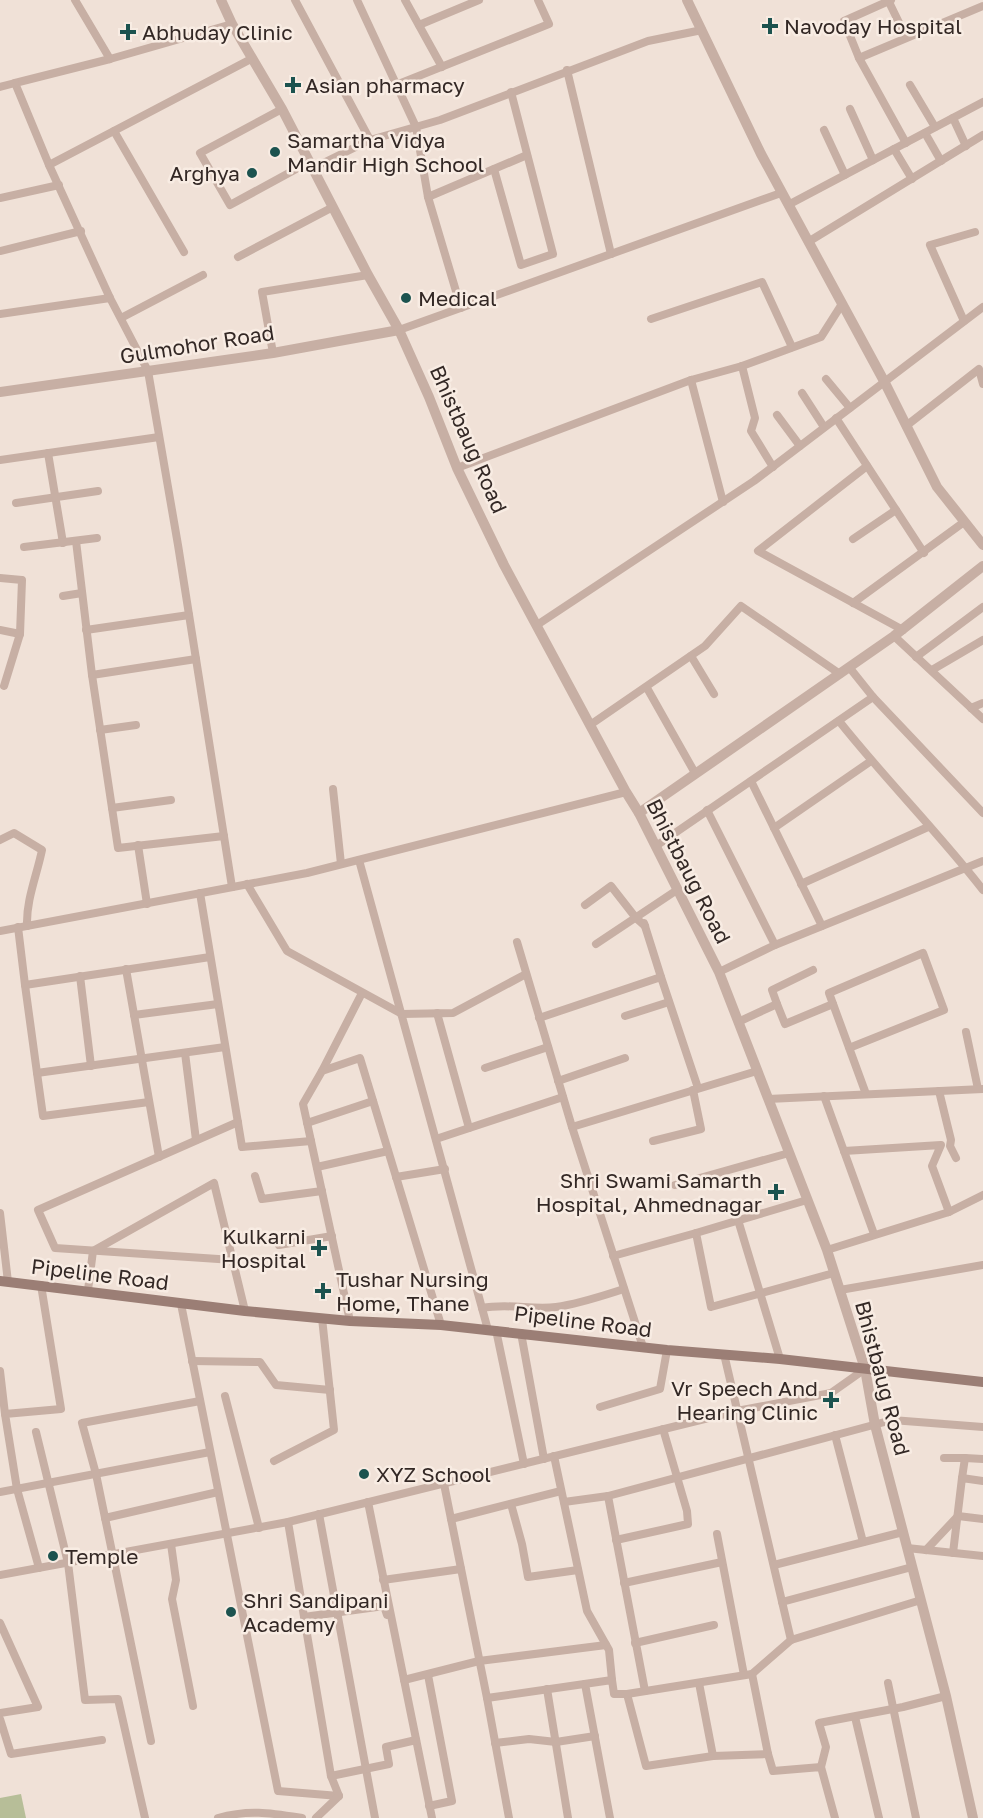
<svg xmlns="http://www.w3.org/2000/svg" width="983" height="1818" viewBox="0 0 983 1818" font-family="'Golos Text',sans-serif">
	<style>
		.green { fill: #b7be98 }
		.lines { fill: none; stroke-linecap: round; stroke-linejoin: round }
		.minor { stroke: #c7afa4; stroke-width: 8 }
		.tertiary { stroke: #c7afa4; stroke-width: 10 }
		.secondary { stroke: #9b7e75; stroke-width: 10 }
		.poi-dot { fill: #1c534f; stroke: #f8ece3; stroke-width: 2 }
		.labels { text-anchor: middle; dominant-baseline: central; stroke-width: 5; stroke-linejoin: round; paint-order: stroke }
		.poi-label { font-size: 21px; fill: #332825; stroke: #f8ece3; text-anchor: start }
		.street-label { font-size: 21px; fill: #332825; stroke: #f8ece3 }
	</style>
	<rect width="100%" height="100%" fill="#f0e1d7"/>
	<path class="green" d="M 21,1794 L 26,1818 L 0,1818 L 0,1798 Z"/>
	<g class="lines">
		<g class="minor">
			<path d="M 75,0 L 110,59"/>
			<path d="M 295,0 L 370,140 L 313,168"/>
			<path d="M 357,0 L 416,127 L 428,197 L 461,308"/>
			<path d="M 405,0 L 442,67"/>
			<path d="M 888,0 L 906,37"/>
			<path d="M 232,24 L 110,59 L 15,83 L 49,165 L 110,298 L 148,371 L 178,545 L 232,887"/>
			<path d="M 419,25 L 479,0"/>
			<path d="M 859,58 L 844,21 L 891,0"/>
			<path d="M 567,70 L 611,254"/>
			<path d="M 396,85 L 549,24 L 538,0"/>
			<path d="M 910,85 L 935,127"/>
			<path d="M 0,87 L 15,83"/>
			<path d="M 282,109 L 200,153 L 230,205 L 309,162"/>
			<path d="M 850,109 L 873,160"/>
			<path d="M 953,118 L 966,146"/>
			<path d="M 824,130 L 845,175"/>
			<path d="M 114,131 L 184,252"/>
			<path d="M 925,133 L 941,161"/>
			<path d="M 370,140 L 440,120 L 648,41 L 702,30"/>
			<path d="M 906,143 L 859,58 L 983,6"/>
			<path d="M 894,149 L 912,179"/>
			<path d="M 49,165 L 251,59"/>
			<path d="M 494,169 L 521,265 L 553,254 L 511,92"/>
			<path d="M 428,197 L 527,155"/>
			<path d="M 0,198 L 59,185"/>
			<path d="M 788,205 L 983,102"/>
			<path d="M 808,242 L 983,135"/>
			<path d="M 0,251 L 81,231"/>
			<path d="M 238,257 L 333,207"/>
			<path d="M 0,314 L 110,298"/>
			<path d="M 121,318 L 203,275"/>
			<path d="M 651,319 L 762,282 L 792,347"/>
			<path d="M 964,321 L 930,245 L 975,232"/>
			<path d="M 399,330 L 781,193"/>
			<path d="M 273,353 L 262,292 L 368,275"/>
			<path d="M 742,366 L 755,418 L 751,431 L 773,467"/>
			<path d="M 826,379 L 850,408"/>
			<path d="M 802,393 L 824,427"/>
			<path d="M 777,415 L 800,446"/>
			<path d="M 836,418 L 924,553"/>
			<path d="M 906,426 L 979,369 L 983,384"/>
			<path d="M 48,453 L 63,543"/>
			<path d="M 0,460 L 159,437"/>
			<path d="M 867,466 L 758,551 L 903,630"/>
			<path d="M 457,468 L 691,380"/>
			<path d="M 723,502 L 691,380 L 742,366 L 821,337 L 842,304"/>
			<path d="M 16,503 L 98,491"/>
			<path d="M 853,539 L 896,510"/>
			<path d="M 76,541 L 92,675 L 196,659"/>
			<path d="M 24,547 L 97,538"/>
			<path d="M 0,578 L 22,580 L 20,634 L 4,686"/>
			<path d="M 63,596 L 82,593"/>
			<path d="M 853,603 L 964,522"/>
			<path d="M 537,625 L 754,481 L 983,307"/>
			<path d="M 0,630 L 20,634"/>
			<path d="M 86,630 L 189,615"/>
			<path d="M 894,636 L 983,719"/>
			<path d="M 691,656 L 714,694"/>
			<path d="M 916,657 L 983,607"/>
			<path d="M 849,667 L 873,697 L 983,813"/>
			<path d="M 932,670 L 983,640"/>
			<path d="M 92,675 L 118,848 L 224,836"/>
			<path d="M 647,688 L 695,773"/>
			<path d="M 971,708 L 983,703"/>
			<path d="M 839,721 C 885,779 938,832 983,890"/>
			<path d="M 590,725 L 705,646 L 741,606 L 840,674"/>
			<path d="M 100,730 L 136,725"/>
			<path d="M 751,781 L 822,926"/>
			<path d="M 333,789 L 341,864"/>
			<path d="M 112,808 L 171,800"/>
			<path d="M 707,810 L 775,945"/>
			<path d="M 774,828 L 871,761"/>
			<path d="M 0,840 L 14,833 L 42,850 C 37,875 26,900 27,926"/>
			<path d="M 138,845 L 147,904"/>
			<path d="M 656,846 L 873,697"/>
			<path d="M 359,860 L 488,1330"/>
			<path d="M 247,884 L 287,951 L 402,1014 L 453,1013 L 526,974"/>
			<path d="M 801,884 L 928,827"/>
			<path d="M 200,893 L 242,1147 L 311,1141"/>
			<path d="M 585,905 L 611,886 L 636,918 L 645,926"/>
			<path d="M 644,923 L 661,977"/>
			<path d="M 18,927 L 25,985 L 210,957"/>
			<path d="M 0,931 L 307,873 L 626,792"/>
			<path d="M 517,942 L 572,1127 L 643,1347"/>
			<path d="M 596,944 L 677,890"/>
			<path d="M 126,969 L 159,1157"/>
			<path d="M 719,972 L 775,945 L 983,861"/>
			<path d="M 80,976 L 91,1066"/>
			<path d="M 25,985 L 37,1073 L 225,1047"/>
			<path d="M 777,1004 L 772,990 L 813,970"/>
			<path d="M 437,1013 L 469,1128"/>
			<path d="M 134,1015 L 218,1004"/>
			<path d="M 625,1016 L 669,1002"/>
			<path d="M 539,1018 L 661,977 L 698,1088"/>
			<path d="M 738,1022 L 777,1004 L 785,1024 L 833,1004"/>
			<path d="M 966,1032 L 978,1089"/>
			<path d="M 849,1048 L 944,1010 L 923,953 L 829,993 L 866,1094"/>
			<path d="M 185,1053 L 196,1140"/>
			<path d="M 485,1068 L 548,1047"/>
			<path d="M 322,1071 L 362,993"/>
			<path d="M 37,1073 L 43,1116 L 149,1102"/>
			<path d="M 558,1081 L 625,1058"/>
			<path d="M 939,1091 L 951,1140 L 950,1146 L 956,1158"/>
			<path d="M 824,1096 L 874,1234"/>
			<path d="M 768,1099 L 983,1089"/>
			<path d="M 307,1123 L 373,1101"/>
			<path d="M 572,1127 L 757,1071"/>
			<path d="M 436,1139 L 563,1097"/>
			<path d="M 653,1141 L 701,1129 L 693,1090"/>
			<path d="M 844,1151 L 941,1145 L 932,1166 L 949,1212 L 983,1195"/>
			<path d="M 317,1167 L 388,1151"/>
			<path d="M 255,1176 L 262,1199 L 322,1191"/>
			<path d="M 396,1177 L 445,1169"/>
			<path d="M 675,1185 L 789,1153"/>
			<path d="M 807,1200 L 696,1233 L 711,1307 L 834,1273"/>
			<path d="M 0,1213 L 8,1282"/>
			<path d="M 738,1220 L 780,1359"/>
			<path d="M 279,1245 L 332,1236"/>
			<path d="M 827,1250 L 949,1212"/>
			<path d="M 613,1256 L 696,1233"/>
			<path d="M 233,1260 L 55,1248 L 38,1210 L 238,1122"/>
			<path d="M 88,1290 L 93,1251 L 214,1183 L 245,1311"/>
			<path d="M 840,1290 L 983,1265"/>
			<path d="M 181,1304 L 278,1791 L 339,1796"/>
			<path d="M 482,1308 C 508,1303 532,1310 556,1307 C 579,1304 602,1296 624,1289"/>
			<path d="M 350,1321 L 303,1104 L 322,1071 L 360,1058 L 441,1325"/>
			<path d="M 496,1330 L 524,1464"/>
			<path d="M 521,1333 L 544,1459"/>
			<path d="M 724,1354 L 791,1640"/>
			<path d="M 192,1361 L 260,1362 L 276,1385 L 330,1390"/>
			<path d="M 0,1371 L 5,1414"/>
			<path d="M 225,1396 L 259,1528"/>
			<path d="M 600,1407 L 660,1389 L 667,1350"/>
			<path d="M 36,1432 L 68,1563 L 85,1700 L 118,1699 L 145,1818"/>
			<path d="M 835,1435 L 863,1542"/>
			<path d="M 554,1456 L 587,1611 L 609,1650 L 612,1680"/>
			<path d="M 944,1458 L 965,1458"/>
			<path d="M 274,1461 L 334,1430 L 322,1318"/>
			<path d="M 962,1478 L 965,1458 L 983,1459"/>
			<path d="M 444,1484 L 487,1698 L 509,1818"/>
			<path d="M 0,1492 L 210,1452"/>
			<path d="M 608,1496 L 645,1691"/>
			<path d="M 368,1502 L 432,1818"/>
			<path d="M 564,1502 L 608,1496 L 892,1420 L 983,1427"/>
			<path d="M 511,1504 L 522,1544 L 528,1577 L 578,1570"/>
			<path d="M 319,1514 L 375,1818"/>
			<path d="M 105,1518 L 218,1492"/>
			<path d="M 451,1519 L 561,1491"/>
			<path d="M 288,1522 L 331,1776"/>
			<path d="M 717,1534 L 744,1675"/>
			<path d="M 616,1540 L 688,1524 L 687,1511 L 663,1429"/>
			<path d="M 171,1544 L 176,1580 L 172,1599 L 193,1706"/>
			<path d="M 907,1548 L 983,1556"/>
			<path d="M 926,1550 L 958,1516 L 983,1519"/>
			<path d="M 953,1553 L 962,1478 L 983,1481"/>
			<path d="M 774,1565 L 903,1532"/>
			<path d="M 39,1568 L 17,1489 L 5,1414 L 61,1409 L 41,1285"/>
			<path d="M 0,1575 L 288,1522 L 737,1411 L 831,1393 L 865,1369"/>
			<path d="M 383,1580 L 461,1569"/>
			<path d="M 624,1583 L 722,1562"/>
			<path d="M 782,1602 L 912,1567"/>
			<path d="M 304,1617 L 384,1606 L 387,1615"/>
			<path d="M 0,1623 L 38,1707 L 0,1713"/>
			<path d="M 635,1643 L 714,1625"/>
			<path d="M 752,1674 L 768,1754 L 773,1771 L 821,1767 L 835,1818"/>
			<path d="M 428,1675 L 452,1801 L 429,1806"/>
			<path d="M 404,1680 L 479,1661 L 606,1645"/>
			<path d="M 699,1683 L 713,1756"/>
			<path d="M 888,1683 L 916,1818"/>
			<path d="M 585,1684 L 610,1818"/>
			<path d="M 547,1689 L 568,1818"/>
			<path d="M 627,1694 L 646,1766 L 713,1756 L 768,1754"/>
			<path d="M 487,1698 L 612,1680 L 614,1694 L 627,1694 L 752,1674 L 791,1640 L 921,1600"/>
			<path d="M 855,1717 L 879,1818"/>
			<path d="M 0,1719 L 11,1754 L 102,1740"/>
			<path d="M 151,1741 L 96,1474 L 82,1423 L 200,1401"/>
			<path d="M 495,1743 L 529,1739 L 556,1742 L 595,1736"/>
			<path d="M 821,1767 L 826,1747 L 819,1723 L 903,1707 L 946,1696"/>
			<path d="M 218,1818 C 249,1809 271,1813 302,1818"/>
			<path d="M 316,1818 L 339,1796 L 331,1776 L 389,1764 L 386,1747 L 416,1740"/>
		</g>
		<g class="tertiary">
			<path d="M 221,0 L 232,24 L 282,109 L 368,275 L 399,330 L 429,397 L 457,468 L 504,565 L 626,792 L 639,813 L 719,972 L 827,1250 L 865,1369 L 875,1425 L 946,1696 L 973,1818"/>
			<path d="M 687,0 L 761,154 L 884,381 L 937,487 L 983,545"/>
			<path d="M 0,392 L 273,353 L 399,330"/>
			<path d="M 639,813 L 894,636 L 983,566"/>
		</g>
		<path class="secondary" d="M 0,1281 L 245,1311 L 350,1321 L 441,1325 L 667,1350 L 780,1359 L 983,1382"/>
	</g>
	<g class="poi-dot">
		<path d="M767 17h6v6h6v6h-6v6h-6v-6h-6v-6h6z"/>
		<path d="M125 23h6v6h6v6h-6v6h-6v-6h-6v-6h6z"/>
		<path d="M290 76h6v6h6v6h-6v6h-6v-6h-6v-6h6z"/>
		<circle cx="275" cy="152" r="6"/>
		<circle cx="252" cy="173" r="6"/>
		<circle cx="406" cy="298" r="6"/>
		<path d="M773 1183h6v6h6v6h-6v6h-6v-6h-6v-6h6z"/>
		<path d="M316 1239h6v6h6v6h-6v6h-6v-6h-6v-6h6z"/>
		<path d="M320 1282h6v6h6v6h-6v6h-6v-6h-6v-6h6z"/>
		<path d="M828 1391h6v6h6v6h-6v6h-6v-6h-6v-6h6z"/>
		<circle cx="364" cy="1474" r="6"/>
		<circle cx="53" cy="1556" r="6"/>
		<circle cx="231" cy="1612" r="6"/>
	</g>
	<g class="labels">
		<g class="poi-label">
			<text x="784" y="26">Navoday Hospital</text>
			<text x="142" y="32">Abhuday Clinic</text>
			<text x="305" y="85">Asian pharmacy</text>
			<text x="287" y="140">Samartha Vidya<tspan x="287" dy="24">Mandir High School</tspan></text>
			<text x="240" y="173" text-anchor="end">Arghya</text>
			<text x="418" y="298">Medical</text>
			<text x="762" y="1180" text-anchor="end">Shri Swami Samarth<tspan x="762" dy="24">Hospital, Ahmednagar</tspan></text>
			<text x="306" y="1236" text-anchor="end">Kulkarni<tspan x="306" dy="24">Hospital</tspan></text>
			<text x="336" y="1279">Tushar Nursing<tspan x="336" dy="24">Home, Thane</tspan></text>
			<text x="818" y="1388" text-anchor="end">Vr Speech And<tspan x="818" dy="24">Hearing Clinic</tspan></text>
			<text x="376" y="1474">XYZ School</text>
			<text x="65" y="1556">Temple</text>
			<text x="243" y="1600">Shri Sandipani<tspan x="243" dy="24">Academy</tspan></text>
		</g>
		<g class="street-label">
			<text transform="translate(197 344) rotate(-9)">Gulmohor Road</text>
			<text transform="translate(469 439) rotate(66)">Bhistbaug Road</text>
			<text transform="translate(689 871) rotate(63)">Bhistbaug Road</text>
			<text transform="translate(100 1274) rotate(7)">Pipeline Road</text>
			<text transform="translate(583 1321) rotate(7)">Pipeline Road</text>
			<text transform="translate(883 1378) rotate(75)">Bhistbaug Road</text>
		</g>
	</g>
</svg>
